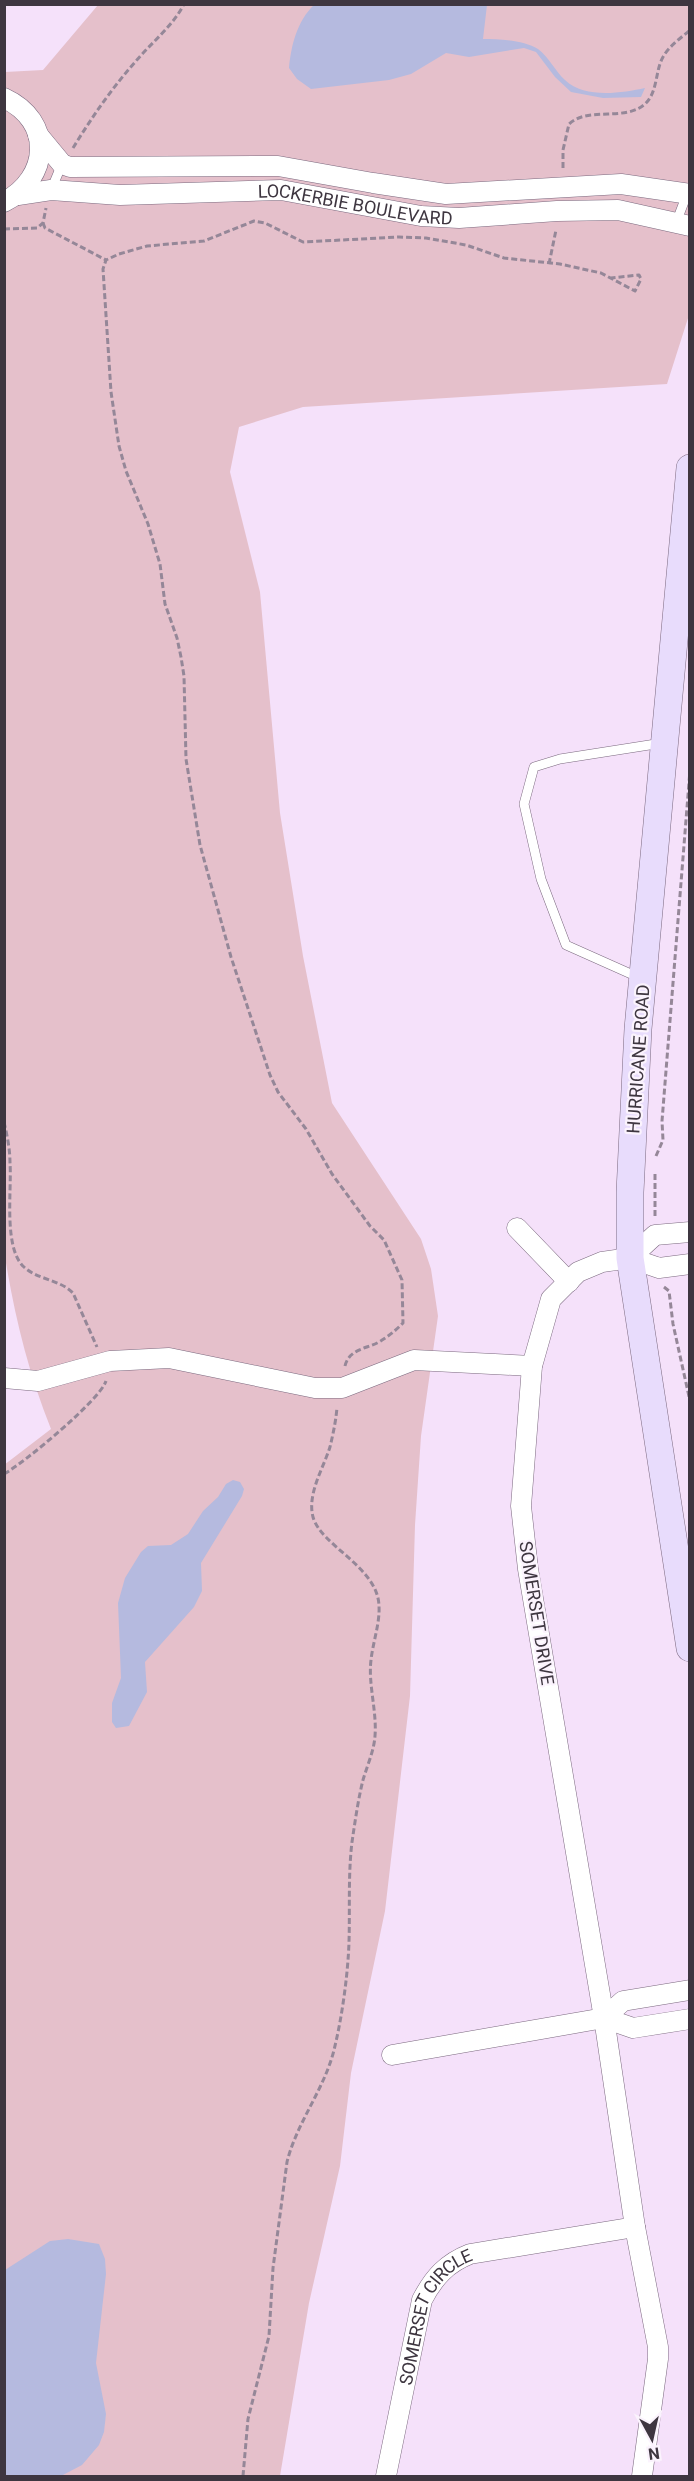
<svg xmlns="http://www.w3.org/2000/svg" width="694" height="2481" viewBox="0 0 694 2481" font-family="Roboto,sans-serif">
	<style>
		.green { fill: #e5c0cb }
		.water { fill: #b5badf }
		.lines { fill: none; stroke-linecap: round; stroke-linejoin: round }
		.lane-casing { stroke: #7b697f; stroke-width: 10 }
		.street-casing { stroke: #7b697f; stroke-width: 21 }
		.secondary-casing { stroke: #7b697f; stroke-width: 28 }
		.path { stroke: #958798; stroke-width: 3; stroke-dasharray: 6 3; stroke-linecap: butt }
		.lane { stroke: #fff; stroke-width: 9 }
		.street { stroke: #fff; stroke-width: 20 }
		.secondary { stroke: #e8dcfc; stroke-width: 27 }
		.labels { text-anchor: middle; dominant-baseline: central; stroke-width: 4.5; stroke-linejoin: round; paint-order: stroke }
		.street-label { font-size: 18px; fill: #3e3640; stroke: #fbf3fd }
	</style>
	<rect width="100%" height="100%" fill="#f5e1fa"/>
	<path class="green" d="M 98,5 L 689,5 L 689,315 L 667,384 L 303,407 L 239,427 L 230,472 L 260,592 L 280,813 L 303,956 L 332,1103 L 421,1239 L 431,1269 L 438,1316 L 421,1436 L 415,1525 L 410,1696 L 385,1911 L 351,2073 L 340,2166 L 309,2303 L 280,2476 L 5,2476 L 4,1465 L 51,1429 C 28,1371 15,1318 5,1257 L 5,72 L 43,70 Z"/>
	<g class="water">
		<path d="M 314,5 L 487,5 L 483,39 C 499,39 524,40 538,49 C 549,57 555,71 565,80 C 585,99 621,93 645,88 L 641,97 L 603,98 L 571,92 L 555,77 L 536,52 L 524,48 L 469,57 L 446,53 L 411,74 L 389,80 L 311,89 L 297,79 L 289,68 C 291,46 297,21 314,5 Z"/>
		<path d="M 233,1480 L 240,1482 L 244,1489 L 242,1496 L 201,1563 L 202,1591 L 194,1607 L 145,1662 L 147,1692 L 129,1726 L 116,1728 L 112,1722 L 112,1703 L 121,1678 L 118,1603 L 125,1578 L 141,1552 L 148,1546 L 171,1545 L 188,1534 L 203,1511 L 218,1497 L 226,1484 Z"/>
		<path d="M 68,2239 L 99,2244 L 105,2259 L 106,2274 L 96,2363 L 106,2414 L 104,2432 L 99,2445 L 82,2465 L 61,2476 L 5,2476 L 5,2270 L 50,2241 Z"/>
	</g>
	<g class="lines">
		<g class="lane-casing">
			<g id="lane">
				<path d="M 51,190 L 62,164"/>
				<path d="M 676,223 L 687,194"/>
				<path d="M 640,978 L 566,945 L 541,879 L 524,804 L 534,767 L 560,759 L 662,743"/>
			</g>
		</g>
		<g class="street-casing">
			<g id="street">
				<path d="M 4,98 C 54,121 50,178 4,202"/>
				<path d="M 38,135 L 62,164 L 70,167 L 278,166 L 373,183 L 446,194 L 621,184 L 690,194"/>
				<path id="s1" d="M 18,195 L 51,190 L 120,195 L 281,190 L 421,216 L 459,218 L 557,211 L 618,210 L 690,226"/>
				<path d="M 517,1228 L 569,1282"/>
				<path d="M 630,1258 L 655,1235 L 690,1232"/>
				<path d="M 4,1378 L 38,1381 L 110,1361 L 169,1358 L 315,1388 L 342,1388 L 414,1360 L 532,1366"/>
				<path d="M 604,2018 L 623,2001 L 690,1990"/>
				<path d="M 392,2055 L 604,2018 L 633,2028 L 690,2019"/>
				<path id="s2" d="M 386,2476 L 422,2300 C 434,2277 447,2263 470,2254 L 635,2227"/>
				<path d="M 642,2476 L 658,2359 L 658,2347 L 635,2227 L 604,2018 L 528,1569 L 521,1506 L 530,1392 L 532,1366 L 551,1299 L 578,1272 L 602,1262 L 630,1258 L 659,1268 L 690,1264"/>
			</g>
		</g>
		<g class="secondary-casing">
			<path id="secondary" d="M 690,468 L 638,1029 L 630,1192 L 630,1258 L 690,1648"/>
		</g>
		<g class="path">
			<path d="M 73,148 C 92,117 112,88 136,61 C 152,42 173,26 184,4"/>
			<path d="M 563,168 L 563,150 L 569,124 C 588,106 625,122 645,104 C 658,92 655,71 663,57 C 669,46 681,38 690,30"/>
			<path d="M 43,223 L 45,228 L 106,260"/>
			<path d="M 4,229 L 37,228 L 43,223 L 46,208"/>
			<path d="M 549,264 L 556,230"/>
			<path d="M 4,1122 C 7,1135 10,1149 10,1163 C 12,1189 3,1248 24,1267 C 38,1280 59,1279 73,1293 L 97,1347"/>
			<path d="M 656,1156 L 663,1140 L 662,1121 L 690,770"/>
			<path d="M 655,1216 L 655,1172"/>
			<path d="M 664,1287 L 669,1291 L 673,1324 L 690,1401"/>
			<path d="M 345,1366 C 349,1349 366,1349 379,1342 C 389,1336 395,1331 403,1323 L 402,1280 L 384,1240 L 370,1226 L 332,1174 L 306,1129 L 278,1092 L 270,1075 L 231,957 L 200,845 L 186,759 L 184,676 L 181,657 L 177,638 L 165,604 L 160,564 L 148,524 L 126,471 L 119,446 L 111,392 L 103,269 L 106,260 L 119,254 L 147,246 L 204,241 L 254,221 L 265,223 L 303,242 L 399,237 L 426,238 L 466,245 L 504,258 L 560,264 L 601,273 L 635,291 L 641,279 L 639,275 L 611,278"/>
			<path d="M 4,1474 C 24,1463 100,1400 106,1381"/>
			<path d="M 243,2476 L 248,2419 L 269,2336 L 273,2268 L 287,2162 C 297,2122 324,2090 334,2050 C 342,2018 348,1974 349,1942 C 350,1909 348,1875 352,1842 C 355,1822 358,1800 363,1780 C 367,1766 374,1751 375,1736 C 377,1711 368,1684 371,1660 C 373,1642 380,1623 379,1606 C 378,1567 321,1546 313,1517 C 307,1494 323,1469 330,1447 C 333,1434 336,1421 337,1407"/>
		</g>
		<use href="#lane" class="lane"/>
		<use href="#street" class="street"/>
		<use href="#secondary" class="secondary"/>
	</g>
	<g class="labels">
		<g class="street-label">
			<text stroke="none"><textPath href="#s1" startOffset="339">LOCKERBIE BOULEVARD</textPath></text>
			<text transform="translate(638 1059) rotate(-86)">HURRICANE ROAD</text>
			<text transform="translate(537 1613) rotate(81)">SOMERSET DRIVE</text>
			<text stroke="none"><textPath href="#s2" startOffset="171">SOMERSET CIRCLE</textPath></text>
		</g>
	</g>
	<rect width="694" height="2481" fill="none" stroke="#3e3640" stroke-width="12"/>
	<g transform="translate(652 2439) rotate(172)" stroke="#fbf3fd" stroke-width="4.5" paint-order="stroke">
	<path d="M0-4.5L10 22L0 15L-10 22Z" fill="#3e3640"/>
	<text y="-9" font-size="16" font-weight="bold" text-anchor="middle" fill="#3e3640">N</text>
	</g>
</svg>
